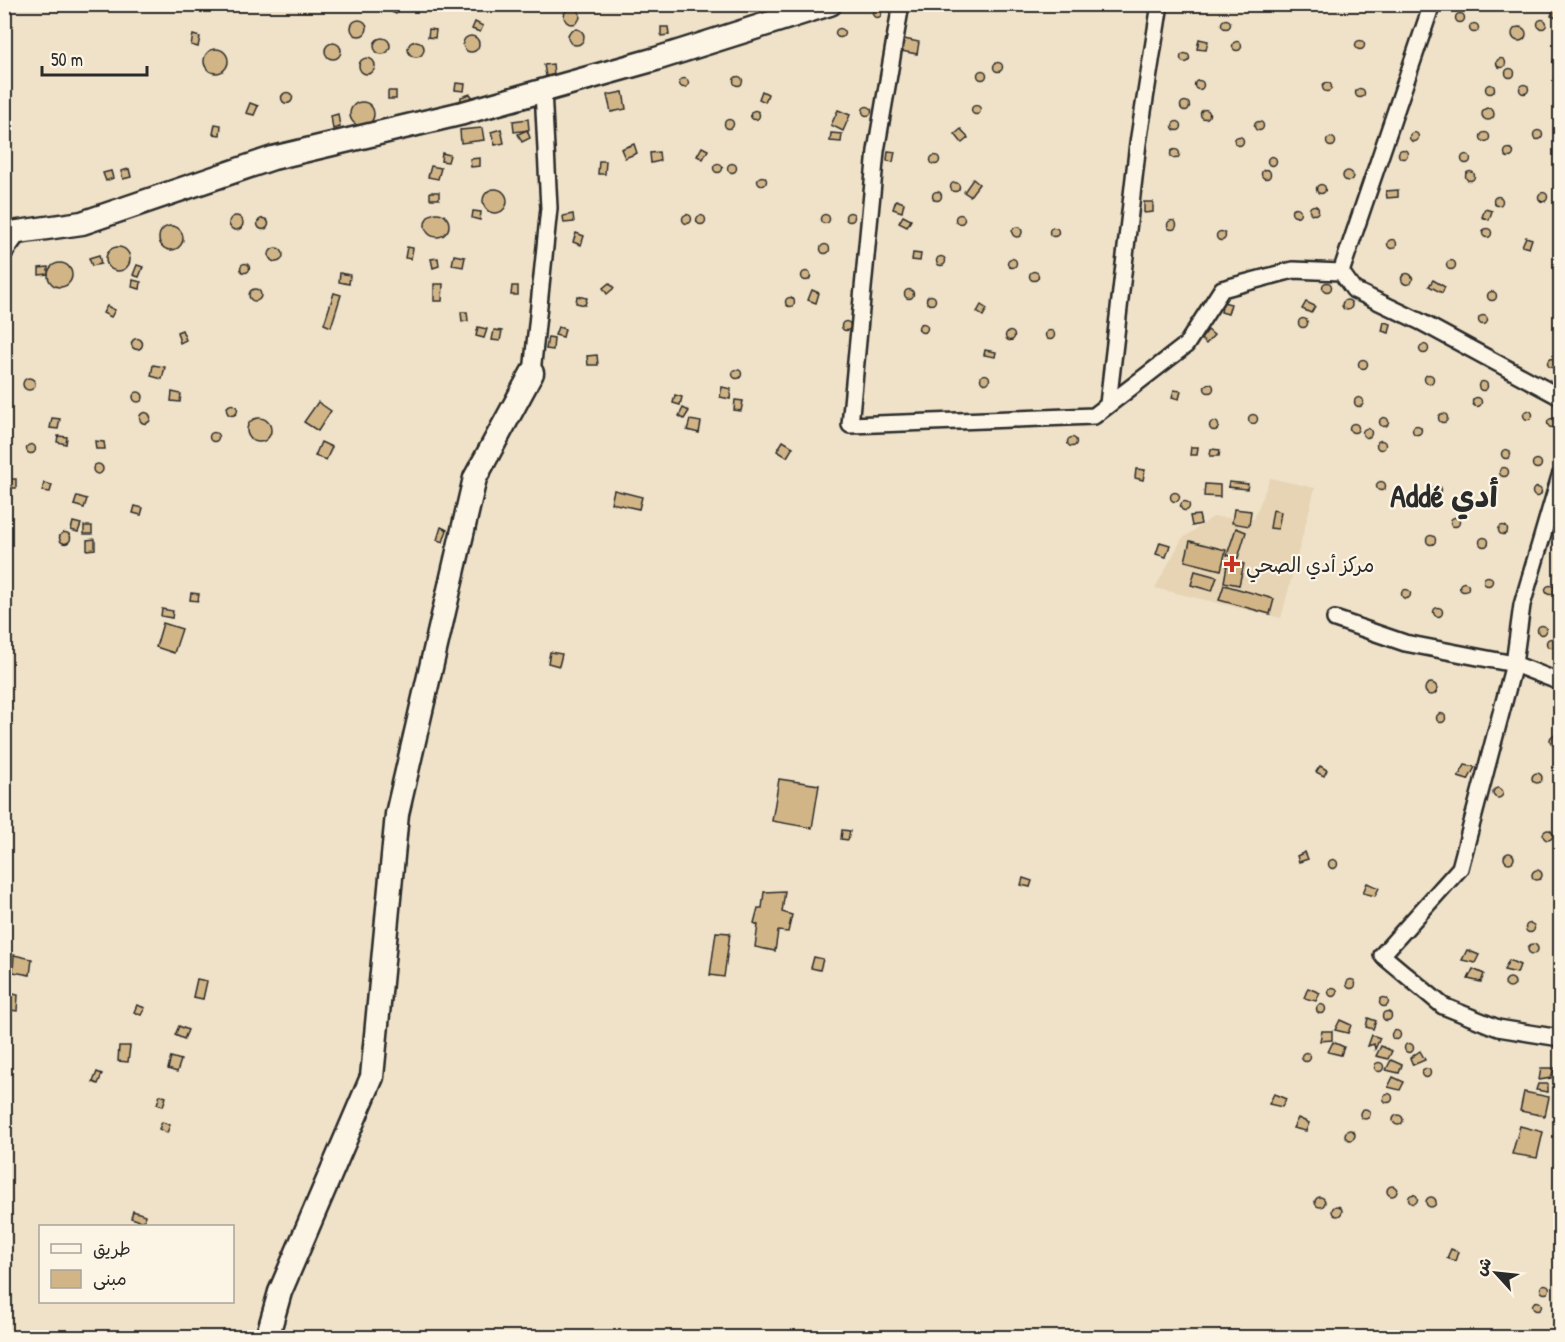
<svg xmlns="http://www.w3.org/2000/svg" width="1565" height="1342" viewBox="0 0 1565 1342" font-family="'Patrick Hand','Playpen Sans Arabic',sans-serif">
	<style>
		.built { fill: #e6d4b4 }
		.building { fill: #d2b586; stroke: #2b2b2b; stroke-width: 1.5 }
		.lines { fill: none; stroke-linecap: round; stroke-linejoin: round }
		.street-casing { stroke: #2b2b2b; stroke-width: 20 }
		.secondary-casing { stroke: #2b2b2b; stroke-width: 27 }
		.street { stroke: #fcf5e5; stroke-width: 15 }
		.secondary { stroke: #fcf5e5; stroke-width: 22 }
		.poi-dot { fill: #c8321e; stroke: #fcf5e5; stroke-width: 2 }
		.labels { text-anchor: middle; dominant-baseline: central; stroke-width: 4.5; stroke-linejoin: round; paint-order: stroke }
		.poi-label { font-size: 20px; fill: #2b2b2b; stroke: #fcf5e5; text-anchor: start }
		.town-label { font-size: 32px; font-weight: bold; fill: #2b2b2b; stroke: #fcf5e5 }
	</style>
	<rect width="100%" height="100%" fill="#efe2c8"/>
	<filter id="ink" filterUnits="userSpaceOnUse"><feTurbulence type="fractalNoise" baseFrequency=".0167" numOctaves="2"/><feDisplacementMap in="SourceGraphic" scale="12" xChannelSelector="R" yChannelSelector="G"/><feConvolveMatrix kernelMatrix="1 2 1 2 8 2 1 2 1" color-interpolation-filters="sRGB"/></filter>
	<g filter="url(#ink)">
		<path class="built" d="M 1270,478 L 1315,488 L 1281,618 L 1155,588 L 1182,539 L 1213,517 L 1254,519 Z"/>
		<g class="building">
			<path d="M 389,4 L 399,6 L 396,14 L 387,10 Z"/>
			<path d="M 449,4 L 465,4 L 465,7 L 460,13 L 455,14 L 451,11 Z"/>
			<path d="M 646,4 L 661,4 L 654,11 Z"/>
			<path d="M 1554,7 L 1560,9 L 1560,19 L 1551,16 Z"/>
			<circle cx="572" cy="16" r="8"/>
			<circle cx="877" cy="13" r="4.5"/>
			<circle cx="1460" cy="18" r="4.5"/>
			<circle cx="1226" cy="24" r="4.5"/>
			<circle cx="1542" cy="24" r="4.5"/>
			<circle cx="359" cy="28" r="8"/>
			<path d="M 475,22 L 483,26 L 480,32 L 472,29 Z"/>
			<circle cx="1474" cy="28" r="4.5"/>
			<circle cx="1519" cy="34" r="7"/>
			<path d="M 661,27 L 668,27 L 669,35 L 661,36 Z"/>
			<circle cx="840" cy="33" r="4.5"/>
			<path d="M 429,29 L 436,30 L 435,38 L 428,37 Z"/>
			<circle cx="576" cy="37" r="8"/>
			<path d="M 193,35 L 200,37 L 198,47 L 191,45 Z"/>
			<circle cx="471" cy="44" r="8"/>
			<circle cx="382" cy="46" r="8"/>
			<path d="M 904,39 L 919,42 L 917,54 L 901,51 Z"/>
			<path d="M 1199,39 L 1208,41 L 1206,50 L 1197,49 Z"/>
			<circle cx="1360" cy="45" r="4.5"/>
			<circle cx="416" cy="49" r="8"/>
			<circle cx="1237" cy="46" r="4.5"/>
			<circle cx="333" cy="51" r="8"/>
			<circle cx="216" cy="61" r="12"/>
			<circle cx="1185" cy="58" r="4.5"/>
			<circle cx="1557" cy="62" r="4"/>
			<circle cx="367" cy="66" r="8"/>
			<circle cx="1501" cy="63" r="4.5"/>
			<circle cx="998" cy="67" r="4.5"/>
			<path d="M 553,64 L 554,75 L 546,76 L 544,65 Z"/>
			<circle cx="1510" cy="73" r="4.5"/>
			<circle cx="982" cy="75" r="4.5"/>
			<circle cx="738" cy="81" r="4.5"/>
			<circle cx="684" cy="83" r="4.5"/>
			<circle cx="1199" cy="85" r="4.5"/>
			<circle cx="1327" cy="87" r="4.5"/>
			<path d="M 456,83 L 465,84 L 464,91 L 455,90 Z"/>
			<circle cx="1490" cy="89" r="4.5"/>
			<circle cx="1524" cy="89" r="4.5"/>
			<circle cx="1360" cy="93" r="4.5"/>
			<rect x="388" y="91" width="8" height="8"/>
			<path d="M 762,91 L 768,94 L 765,102 L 759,99 Z"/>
			<path d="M 623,92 L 626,109 L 611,112 L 607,95 Z"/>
			<circle cx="287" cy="98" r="5.5"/>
			<path d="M 470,94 L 475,100 L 460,105 L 461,97 Z"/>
			<circle cx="1185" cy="106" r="4.5"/>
			<circle cx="362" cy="114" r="12"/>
			<path d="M 250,103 L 258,106 L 254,115 L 246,113 Z"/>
			<circle cx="976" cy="110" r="4.5"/>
			<circle cx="867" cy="111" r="4.5"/>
			<circle cx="1488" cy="114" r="6"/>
			<circle cx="1205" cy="114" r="4.5"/>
			<path d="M 838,110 L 850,115 L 843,131 L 831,125 Z"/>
			<circle cx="755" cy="115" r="4.5"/>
			<path d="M 338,114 L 340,127 L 333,129 L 331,116 Z"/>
			<path d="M 528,119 L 529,130 L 514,132 L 513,121 Z"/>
			<circle cx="729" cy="124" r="4.5"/>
			<circle cx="1177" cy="126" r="4.5"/>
			<circle cx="1259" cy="126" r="4.5"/>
			<path d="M 215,124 L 221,125 L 220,135 L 213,134 Z"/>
			<path d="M 482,128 L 484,140 L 461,143 L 460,130 Z"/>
			<path d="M 501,129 L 504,143 L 495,145 L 491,132 Z"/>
			<path d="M 961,129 L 968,138 L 962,143 L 955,134 Z"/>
			<path d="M 527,130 L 530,138 L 522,142 L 518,134 Z"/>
			<circle cx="1538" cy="135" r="4.5"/>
			<circle cx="1485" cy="137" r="4.5"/>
			<circle cx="1414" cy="137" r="4.5"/>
			<path d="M 831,133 L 842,134 L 841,142 L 830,141 Z"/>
			<circle cx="1239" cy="141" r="4.5"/>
			<circle cx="1331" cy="142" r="4.5"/>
			<path d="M 634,144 L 637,153 L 625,158 L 621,149 Z"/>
			<path d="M 702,147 L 708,150 L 703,159 L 697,156 Z"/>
			<circle cx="1509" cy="153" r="4.5"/>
			<circle cx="1403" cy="154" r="4.5"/>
			<circle cx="1175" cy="154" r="4.5"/>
			<path d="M 888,151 L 895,152 L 893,162 L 887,161 Z"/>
			<path d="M 659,152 L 660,161 L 651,163 L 650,153 Z"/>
			<path d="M 442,153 L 450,155 L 448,162 L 441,161 Z"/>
			<circle cx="1466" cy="159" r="4.5"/>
			<circle cx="935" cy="160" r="4.5"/>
			<circle cx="1272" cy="161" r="4.5"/>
			<path d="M 480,158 L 480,166 L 471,167 L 470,159 Z"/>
			<path d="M 599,161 L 606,161 L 605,174 L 598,174 Z"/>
			<circle cx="718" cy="168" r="4.5"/>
			<circle cx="732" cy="168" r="4.5"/>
			<path d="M 431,166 L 441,168 L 438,179 L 428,177 Z"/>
			<path d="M 129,169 L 131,177 L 123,179 L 121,171 Z"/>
			<circle cx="1266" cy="174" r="4.5"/>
			<path d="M 111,171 L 113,178 L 106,181 L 103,173 Z"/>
			<circle cx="1348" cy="176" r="5"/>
			<circle cx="1470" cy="176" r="4.5"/>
			<circle cx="762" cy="181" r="4.5"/>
			<path d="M 973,179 L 979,184 L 970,196 L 964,192 Z"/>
			<circle cx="955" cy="187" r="4.5"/>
			<circle cx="1321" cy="189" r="4.5"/>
			<circle cx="495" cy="201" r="12"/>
			<path d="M 1398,190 L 1398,197 L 1387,198 L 1386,191 Z"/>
			<circle cx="937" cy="196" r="4.5"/>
			<rect x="430" y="192" width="9" height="7"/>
			<circle cx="1543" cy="197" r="4.5"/>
			<circle cx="1498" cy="201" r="4.5"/>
			<path d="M 896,200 L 904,203 L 902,212 L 893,209 Z"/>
			<path d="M 1144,202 L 1153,202 L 1153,212 L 1144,213 Z"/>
			<circle cx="1314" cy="210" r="4.5"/>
			<circle cx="1296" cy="212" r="4.5"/>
			<path d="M 1485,209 L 1492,211 L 1489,220 L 1482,217 Z"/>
			<path d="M 473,211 L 481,212 L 480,220 L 472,218 Z"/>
			<circle cx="850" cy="217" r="4.5"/>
			<circle cx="437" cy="225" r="12"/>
			<path d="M 573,214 L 574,222 L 564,223 L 563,216 Z"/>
			<circle cx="825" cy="219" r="4.5"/>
			<circle cx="960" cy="219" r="4.5"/>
			<circle cx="687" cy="219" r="4.5"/>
			<circle cx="701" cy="220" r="4.5"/>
			<circle cx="236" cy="223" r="7"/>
			<path d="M 903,216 L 911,220 L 907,227 L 899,223 Z"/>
			<circle cx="263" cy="224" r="5.5"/>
			<circle cx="1172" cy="225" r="4.5"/>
			<circle cx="171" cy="238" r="12"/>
			<circle cx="1017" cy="232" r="5"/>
			<circle cx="1054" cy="232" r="4.5"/>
			<circle cx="1487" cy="233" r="4.5"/>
			<circle cx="1221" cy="236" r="4.5"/>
			<path d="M 576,233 L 584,236 L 581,245 L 573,242 Z"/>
			<path d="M 1526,237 L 1532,239 L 1529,248 L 1522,246 Z"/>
			<circle cx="1392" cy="244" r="4.5"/>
			<circle cx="825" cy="249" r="4.5"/>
			<path d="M 407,247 L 413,248 L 411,259 L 405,258 Z"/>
			<circle cx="118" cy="259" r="12"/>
			<circle cx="276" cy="255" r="7"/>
			<path d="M 913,253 L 921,254 L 920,261 L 912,260 Z"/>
			<path d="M 99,255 L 101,264 L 92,266 L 89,258 Z"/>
			<path d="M 454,255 L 465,257 L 463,267 L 452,265 Z"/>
			<circle cx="941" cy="261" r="4.5"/>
			<path d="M 438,258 L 439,266 L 433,268 L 431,259 Z"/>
			<circle cx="1012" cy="263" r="4.5"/>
			<circle cx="1451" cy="265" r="4.5"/>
			<circle cx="60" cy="275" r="12"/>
			<circle cx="245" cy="268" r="4.5"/>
			<path d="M 137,265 L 143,267 L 139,277 L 133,275 Z"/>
			<path d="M 48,267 L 48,274 L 39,275 L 39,268 Z"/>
			<circle cx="1034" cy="276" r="4.5"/>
			<circle cx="806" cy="276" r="4.5"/>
			<path d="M 340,273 L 350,275 L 349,284 L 339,282 Z"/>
			<circle cx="1407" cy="279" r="5.5"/>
			<path d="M 133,280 L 141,282 L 140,289 L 132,287 Z"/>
			<path d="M 1433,280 L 1445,287 L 1442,293 L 1429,286 Z"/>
			<circle cx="1327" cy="287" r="4.5"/>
			<path d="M 609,283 L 614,288 L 607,294 L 603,288 Z"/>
			<path d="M 434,284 L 443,284 L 442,301 L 434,301 Z"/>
			<path d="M 512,286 L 518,286 L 518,295 L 511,295 Z"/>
			<circle cx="255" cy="295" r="6"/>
			<circle cx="909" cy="294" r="4.5"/>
			<path d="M 812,290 L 819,293 L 816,303 L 808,300 Z"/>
			<circle cx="1492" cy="296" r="4.5"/>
			<path d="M 334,293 L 341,295 L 331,327 L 324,324 Z"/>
			<circle cx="931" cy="300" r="4.5"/>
			<path d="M 577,296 L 587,298 L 585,305 L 576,303 Z"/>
			<circle cx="790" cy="302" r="4.5"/>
			<circle cx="1347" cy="305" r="5"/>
			<path d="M 1223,302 L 1231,304 L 1228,314 L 1221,312 Z"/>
			<path d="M 1306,302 L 1315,306 L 1311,313 L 1302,309 Z"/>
			<path d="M 981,305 L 987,309 L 983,316 L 977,312 Z"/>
			<path d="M 107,306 L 115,310 L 111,317 L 103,313 Z"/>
			<path d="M 461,312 L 467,312 L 468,321 L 462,322 Z"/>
			<circle cx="1483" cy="320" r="4.5"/>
			<circle cx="1303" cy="323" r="4.5"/>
			<circle cx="846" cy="326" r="4.5"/>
			<path d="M 1384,322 L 1391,324 L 1389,333 L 1382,331 Z"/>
			<circle cx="923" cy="328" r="4.5"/>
			<path d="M 478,327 L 487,329 L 484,338 L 476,336 Z"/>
			<path d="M 558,327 L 565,329 L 563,337 L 555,335 Z"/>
			<path d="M 182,330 L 186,340 L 180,343 L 177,332 Z"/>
			<path d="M 494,330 L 502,331 L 500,341 L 492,340 Z"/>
			<path d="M 1208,330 L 1214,335 L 1206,344 L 1201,339 Z"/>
			<circle cx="1050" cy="335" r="4.5"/>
			<circle cx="1010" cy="336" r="4.5"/>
			<path d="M 548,337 L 554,338 L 553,350 L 546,349 Z"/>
			<circle cx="137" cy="344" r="5.5"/>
			<circle cx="1424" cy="349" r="4.5"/>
			<path d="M 985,350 L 996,352 L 995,357 L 984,355 Z"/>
			<path d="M 597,355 L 598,365 L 588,365 L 587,356 Z"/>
			<circle cx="1552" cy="363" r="4.5"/>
			<circle cx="1363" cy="364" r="4.5"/>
			<path d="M 153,365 L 165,367 L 162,379 L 151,376 Z"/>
			<circle cx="737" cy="374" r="4.5"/>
			<circle cx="1429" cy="379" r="4.5"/>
			<circle cx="985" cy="379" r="4.5"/>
			<circle cx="29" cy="384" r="6"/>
			<circle cx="1483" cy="386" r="4.5"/>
			<circle cx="1209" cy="388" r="4.5"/>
			<path d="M 722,387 L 731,389 L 730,399 L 720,397 Z"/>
			<path d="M 1174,390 L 1181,391 L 1179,399 L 1172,397 Z"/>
			<path d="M 172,392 L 181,394 L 180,402 L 171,401 Z"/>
			<circle cx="138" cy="397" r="5"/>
			<path d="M 675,395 L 682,397 L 680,405 L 673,403 Z"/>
			<circle cx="1477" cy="402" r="4.5"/>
			<circle cx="1359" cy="402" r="4.5"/>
			<path d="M 735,400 L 743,401 L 741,411 L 734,410 Z"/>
			<path d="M 318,402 L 331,411 L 318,431 L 304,422 Z"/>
			<circle cx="232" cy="410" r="5.5"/>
			<path d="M 683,408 L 689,411 L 684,419 L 679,416 Z"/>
			<circle cx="1528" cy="415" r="4.5"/>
			<circle cx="145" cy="418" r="5.5"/>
			<circle cx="1443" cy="418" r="4.5"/>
			<circle cx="1253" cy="419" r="4.5"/>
			<circle cx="1384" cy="422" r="4.5"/>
			<path d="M 52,418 L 60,419 L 58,429 L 50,428 Z"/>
			<circle cx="259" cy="430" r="12"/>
			<circle cx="1552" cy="423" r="4.5"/>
			<path d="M 690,420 L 701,422 L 699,433 L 687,430 Z"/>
			<circle cx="1214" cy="426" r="4.5"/>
			<circle cx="1354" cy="428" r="4.5"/>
			<circle cx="1417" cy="430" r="4.5"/>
			<circle cx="1367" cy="433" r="4.5"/>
			<circle cx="214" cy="437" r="4.5"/>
			<path d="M 58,436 L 67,437 L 66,444 L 57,442 Z"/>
			<circle cx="1072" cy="442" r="4.5"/>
			<circle cx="1381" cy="445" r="4.5"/>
			<path d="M 95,441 L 104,442 L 105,449 L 96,449 Z"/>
			<path d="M 783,441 L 793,447 L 787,457 L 777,451 Z"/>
			<path d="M 321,442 L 332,447 L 326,460 L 315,456 Z"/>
			<circle cx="31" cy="449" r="4.5"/>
			<path d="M 1191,447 L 1198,447 L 1197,455 L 1190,455 Z"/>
			<path d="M 1211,449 L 1220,450 L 1219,456 L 1210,456 Z"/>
			<circle cx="1506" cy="454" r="4.5"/>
			<circle cx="1537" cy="464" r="4.5"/>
			<circle cx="98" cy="469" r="5"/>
			<circle cx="1504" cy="472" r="4.5"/>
			<path d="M 1136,469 L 1145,470 L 1143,480 L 1135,478 Z"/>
			<rect x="9" y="479" width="7" height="9"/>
			<circle cx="1381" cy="486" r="4.5"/>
			<path d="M 1229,482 L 1248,484 L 1247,489 L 1228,487 Z"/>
			<path d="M 44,483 L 52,485 L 50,492 L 42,491 Z"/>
			<path d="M 1205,484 L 1220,485 L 1220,497 L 1204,496 Z"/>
			<circle cx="1437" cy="490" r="4.5"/>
			<circle cx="1537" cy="492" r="4.5"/>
			<path d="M 614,490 L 642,497 L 639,509 L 611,503 Z"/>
			<circle cx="1175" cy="497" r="4.5"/>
			<path d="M 77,496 L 87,499 L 84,508 L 74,505 Z"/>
			<circle cx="1185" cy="506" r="4.5"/>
			<path d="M 135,506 L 143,508 L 141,515 L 133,513 Z"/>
			<path d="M 1234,509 L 1251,511 L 1249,526 L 1232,523 Z"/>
			<path d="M 1273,510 L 1281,512 L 1278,529 L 1270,528 Z"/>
			<path d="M 1199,515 L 1201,524 L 1192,526 L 1190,516 Z"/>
			<circle cx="1455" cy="522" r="4.5"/>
			<path d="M 73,522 L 81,524 L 78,532 L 71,530 Z"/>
			<circle cx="1503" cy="530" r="4.5"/>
			<rect x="84" y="526" width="8" height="8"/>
			<path d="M 441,527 L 447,530 L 443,542 L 437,540 Z"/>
			<path d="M 1236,528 L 1246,532 L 1238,558 L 1227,555 Z"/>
			<circle cx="65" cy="538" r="5.5"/>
			<circle cx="1431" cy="540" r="4.5"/>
			<circle cx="1484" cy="542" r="4.5"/>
			<path d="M 95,539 L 95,549 L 87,550 L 87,540 Z"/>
			<path d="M 1190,541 L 1226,550 L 1221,570 L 1185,561 Z"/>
			<path d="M 1160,542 L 1170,545 L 1166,557 L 1156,554 Z"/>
			<path d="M 1228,560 L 1244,564 L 1239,585 L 1224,582 Z"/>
			<path d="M 1195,571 L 1217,577 L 1212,591 L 1191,585 Z"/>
			<circle cx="1488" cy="581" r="4.5"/>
			<circle cx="1464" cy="587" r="4.5"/>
			<path d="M 1224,585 L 1274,599 L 1270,614 L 1219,600 Z"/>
			<circle cx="1550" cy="590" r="4.5"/>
			<circle cx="1406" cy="594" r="4.5"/>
			<path d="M 191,593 L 199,594 L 198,601 L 190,600 Z"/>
			<circle cx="1438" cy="612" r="4.5"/>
			<path d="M 162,609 L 173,611 L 172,618 L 161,616 Z"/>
			<path d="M 163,623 L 182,629 L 174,653 L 156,647 Z"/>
			<circle cx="1542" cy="630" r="4.5"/>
			<circle cx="1551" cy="643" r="4.5"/>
			<path d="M 550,652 L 562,654 L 559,666 L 548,663 Z"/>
			<circle cx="1431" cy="689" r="6"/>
			<circle cx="1441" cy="718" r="4.5"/>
			<circle cx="1555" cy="740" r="5"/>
			<path d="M 1465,765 L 1475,767 L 1468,780 L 1458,777 Z"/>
			<path d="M 1320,766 L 1327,770 L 1324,776 L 1316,772 Z"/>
			<circle cx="1537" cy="778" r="5"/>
			<path d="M 779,779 L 819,785 L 812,828 L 772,821 Z"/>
			<circle cx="1498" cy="793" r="5"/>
			<path d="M 842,830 L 850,831 L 848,840 L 841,839 Z"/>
			<circle cx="1548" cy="835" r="5"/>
			<path d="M 1305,852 L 1308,859 L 1299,862 L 1297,856 Z"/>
			<circle cx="1509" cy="858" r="5"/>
			<circle cx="1333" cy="864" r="4.5"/>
			<circle cx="1537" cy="875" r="5"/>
			<path d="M 1023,878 L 1032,881 L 1030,887 L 1021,885 Z"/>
			<path d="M 1367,883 L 1379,888 L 1375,896 L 1363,893 Z"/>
			<path d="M 785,891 L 782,912 L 792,915 L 788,932 L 778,931 L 775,951 L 755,947 L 758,925 L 754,923 L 758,908 L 762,908 L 764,892 Z"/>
			<circle cx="1530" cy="928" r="4.5"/>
			<path d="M 716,932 L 730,933 L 724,977 L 710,975 Z"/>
			<circle cx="1533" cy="949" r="5"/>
			<path d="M 1467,950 L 1479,955 L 1475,963 L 1462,960 Z"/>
			<path d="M 14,955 L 32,959 L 30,975 L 13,972 Z"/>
			<path d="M 814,957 L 823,959 L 820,970 L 811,968 Z"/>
			<path d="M 1509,960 L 1520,965 L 1517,973 L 1504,970 Z"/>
			<path d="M 1473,969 L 1484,974 L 1481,982 L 1468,979 Z"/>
			<circle cx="1510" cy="983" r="5"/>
			<path d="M 197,979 L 207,981 L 203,999 L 193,997 Z"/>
			<circle cx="1351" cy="984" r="4.5"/>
			<circle cx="1333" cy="992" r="4.5"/>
			<path d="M 1308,988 L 1320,993 L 1316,1001 L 1304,998 Z"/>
			<path d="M 4,992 L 18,995 L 17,1011 L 4,1009 Z"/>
			<circle cx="1384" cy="1002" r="4.5"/>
			<circle cx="1321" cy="1009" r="4.5"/>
			<path d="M 137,1005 L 145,1008 L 141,1015 L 134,1012 Z"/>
			<circle cx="1387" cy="1016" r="4.5"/>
			<path d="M 1368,1018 L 1376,1021 L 1373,1029 L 1366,1027 Z"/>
			<path d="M 1340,1020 L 1351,1025 L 1348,1033 L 1335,1030 Z"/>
			<path d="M 179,1026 L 188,1030 L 184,1039 L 175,1035 Z"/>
			<circle cx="1396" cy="1035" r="4.5"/>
			<path d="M 1322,1031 L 1332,1031 L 1332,1040 L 1320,1041 Z"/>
			<path d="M 1372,1035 L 1380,1038 L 1375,1049 L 1374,1044 L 1368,1046 Z"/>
			<path d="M 1333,1042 L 1344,1047 L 1341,1055 L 1328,1052 Z"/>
			<circle cx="1409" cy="1048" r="4.5"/>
			<path d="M 119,1046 L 130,1046 L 128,1062 L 118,1061 Z"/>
			<path d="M 1381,1046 L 1392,1051 L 1388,1059 L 1376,1056 Z"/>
			<path d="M 1420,1051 L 1425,1060 L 1413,1065 L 1410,1058 Z"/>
			<circle cx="1306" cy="1057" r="4.5"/>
			<path d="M 171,1057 L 181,1060 L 177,1072 L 168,1069 Z"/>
			<path d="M 1391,1060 L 1402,1065 L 1399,1073 L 1386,1070 Z"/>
			<circle cx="1379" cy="1067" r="4.5"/>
			<path d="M 1541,1068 L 1554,1068 L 1551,1078 L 1539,1080 Z"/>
			<circle cx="1426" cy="1073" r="4.5"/>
			<path d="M 97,1072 L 102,1074 L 98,1084 L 93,1082 Z"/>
			<path d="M 1393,1077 L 1404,1082 L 1400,1090 L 1388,1087 Z"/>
			<path d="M 1538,1084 L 1548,1084 L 1548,1092 L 1536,1090 Z"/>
			<path d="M 1524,1092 L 1549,1097 L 1545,1116 L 1520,1111 Z"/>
			<circle cx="1388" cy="1098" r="4.5"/>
			<path d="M 1274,1094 L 1286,1099 L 1282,1107 L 1269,1104 Z"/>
			<path d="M 160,1095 L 166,1097 L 163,1106 L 157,1104 Z"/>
			<circle cx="1365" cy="1114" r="5"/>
			<circle cx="1398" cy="1120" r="5"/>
			<path d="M 1298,1118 L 1309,1123 L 1306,1131 L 1293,1128 Z"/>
			<path d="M 162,1122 L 170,1125 L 167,1133 L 159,1129 Z"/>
			<path d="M 1520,1126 L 1543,1132 L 1537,1158 L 1512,1154 Z"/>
			<circle cx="1350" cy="1135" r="5"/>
			<circle cx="1392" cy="1191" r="5"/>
			<circle cx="1413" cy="1199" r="4.5"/>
			<circle cx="1320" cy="1202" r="5"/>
			<circle cx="1431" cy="1202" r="5"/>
			<circle cx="1337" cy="1211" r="5"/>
			<path d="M 133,1211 L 145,1215 L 144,1222 L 131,1218 Z"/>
			<path d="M 1451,1249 L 1458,1252 L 1455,1261 L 1447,1258 Z"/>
			<circle cx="1545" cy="1289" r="4.5"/>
			<circle cx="1537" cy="1306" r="4.5"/>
		</g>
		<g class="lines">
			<g class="street-casing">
				<g id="street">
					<path d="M 901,4 L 876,151 L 850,425 L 1094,416 L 1186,345 L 1222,289 L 1293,270 L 1341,272 L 1354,290 L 1421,322 L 1560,397"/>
					<path d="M 4,253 L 20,231"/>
					<path d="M 1341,272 L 1432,4"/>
					<path d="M 532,373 L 549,208 L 543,90"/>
					<path d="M 1108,404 L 1138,143 L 1160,4"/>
					<path d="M 1560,476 L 1522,605 L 1514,664 L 1460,868 L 1382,955 L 1443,1006 L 1498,1028 L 1560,1038"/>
					<path d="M 1335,619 L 1405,643 L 1514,664 L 1560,682"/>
				</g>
			</g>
			<g class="secondary-casing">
				<g id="secondary">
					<path d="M 4,234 L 82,223 L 273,158 L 463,113 L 656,59 L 830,4"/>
					<path d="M 267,1338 L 280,1292 L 372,1077 L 397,814 L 475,478 L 532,373"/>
				</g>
			</g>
			<use href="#street" class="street"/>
			<use href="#secondary" class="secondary"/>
		</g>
	</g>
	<path class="poi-dot" d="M1229 555h6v6h6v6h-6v6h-6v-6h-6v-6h6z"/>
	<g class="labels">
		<g class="poi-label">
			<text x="1246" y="564">مركز أدي الصحي</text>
		</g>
		<g class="town-label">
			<text x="1444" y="495">Addé أدي</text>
		</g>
	</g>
	<rect width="1565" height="1342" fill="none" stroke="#fcf5e5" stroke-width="24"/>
	<rect x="12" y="12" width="1541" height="1318" fill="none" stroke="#2b2b2b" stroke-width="2" filter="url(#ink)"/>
	<rect x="39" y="1225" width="195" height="78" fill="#fcf5e5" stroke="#a8a49b" stroke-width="1.5"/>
	<rect x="51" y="1244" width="30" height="9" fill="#fcf5e5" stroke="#a8a49b" stroke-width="1.5"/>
	<text x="93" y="1255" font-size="18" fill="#2b2b2b">طريق</text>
	<rect x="51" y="1270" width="30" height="18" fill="#d2b586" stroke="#a8a49b" stroke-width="1.5"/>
	<text x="93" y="1285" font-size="18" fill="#2b2b2b">مبنى</text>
	<g transform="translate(1496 1273) rotate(297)" stroke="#fcf5e5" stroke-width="4.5" paint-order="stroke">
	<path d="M0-4.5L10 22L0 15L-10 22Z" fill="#2b2b2b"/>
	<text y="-9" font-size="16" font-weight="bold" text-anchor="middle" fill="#2b2b2b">ش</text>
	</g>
	<path d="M42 66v9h105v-9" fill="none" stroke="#2b2b2b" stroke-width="3"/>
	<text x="51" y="66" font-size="18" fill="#2b2b2b" stroke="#fcf5e5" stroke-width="4.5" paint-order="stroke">50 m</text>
</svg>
